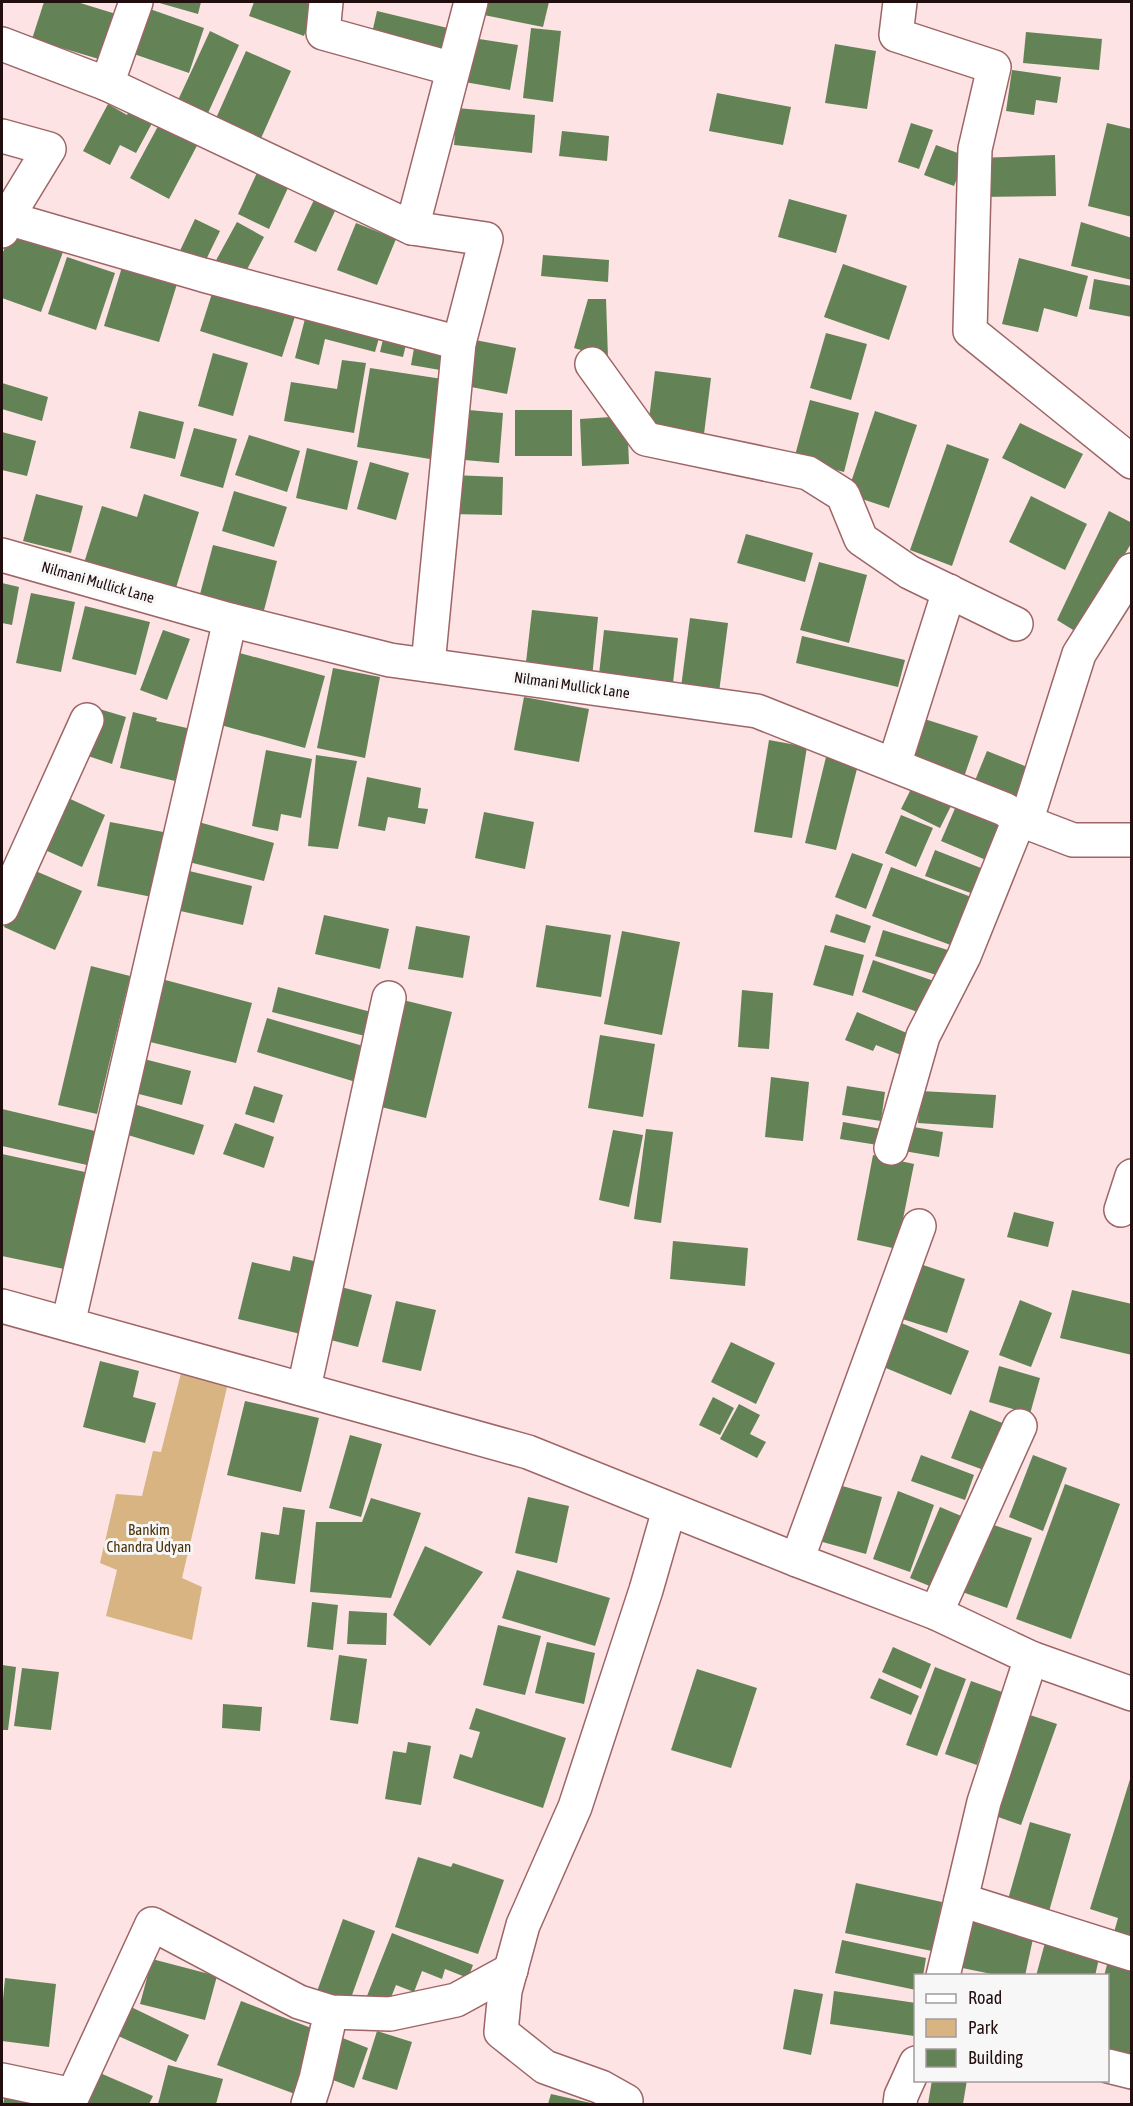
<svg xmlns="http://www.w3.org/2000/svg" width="1133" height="2106" viewBox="0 0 1133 2106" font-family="'Asap Condensed',sans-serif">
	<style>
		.green { fill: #d7b481 }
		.building { fill: #638256 }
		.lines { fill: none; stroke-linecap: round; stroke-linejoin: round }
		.minor-casing { stroke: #9e6567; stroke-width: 36 }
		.major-casing { stroke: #9e6567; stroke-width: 36 }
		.minor { stroke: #fff; stroke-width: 33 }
		.major { stroke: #fff; stroke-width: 33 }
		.labels { text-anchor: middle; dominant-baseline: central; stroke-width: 6; stroke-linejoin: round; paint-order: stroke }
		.street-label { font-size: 15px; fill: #230e0f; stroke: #f7f7f7 }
		.park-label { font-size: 15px; fill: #4a330b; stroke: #f7f7f7 }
	</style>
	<rect width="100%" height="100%" fill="#fde3e3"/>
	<path class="green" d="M 182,1369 L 229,1379 L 182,1578 L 202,1587 L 192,1640 L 106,1616 L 117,1570 L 100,1563 L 116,1494 L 142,1496 L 153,1451 L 161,1452 Z"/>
	<g class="building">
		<path d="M 44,2 L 77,2 L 116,14 L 102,60 L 32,39 Z"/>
		<path d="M 156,2 L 201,2 L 198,14 Z"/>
		<path d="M 254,2 L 316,2 L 304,36 L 249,16 Z"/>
		<path d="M 477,2 L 549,2 L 543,27 L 474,13 Z"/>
		<path d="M 147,8 L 204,28 L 189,73 L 131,53 Z"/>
		<path d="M 377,11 L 456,30 L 449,60 L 370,42 Z"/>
		<path d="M 531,28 L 561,31 L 553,102 L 523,98 Z"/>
		<path d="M 210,31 L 239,45 L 203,124 L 173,111 Z"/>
		<path d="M 1026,32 L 1102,39 L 1099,70 L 1023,63 Z"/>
		<path d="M 466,37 L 518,45 L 510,90 L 459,81 Z"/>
		<path d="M 835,44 L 876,51 L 867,109 L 825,103 Z"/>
		<path d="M 246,51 L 291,71 L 258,145 L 213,125 Z"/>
		<path d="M 1012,70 L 1061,77 L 1057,103 L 1036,100 L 1034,115 L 1006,111 Z"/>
		<path d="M 717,93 L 791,107 L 783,145 L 709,131 Z"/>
		<path d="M 134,102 L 157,114 L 136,153 L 120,145 L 110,165 L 83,151 L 108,104 L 127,115 Z"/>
		<path d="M 457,108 L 535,115 L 532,153 L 454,145 Z"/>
		<path d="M 163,117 L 201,138 L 169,199 L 130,178 Z"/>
		<path d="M 911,123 L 933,130 L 919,169 L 898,162 Z"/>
		<path d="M 1107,123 L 1132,129 L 1132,217 L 1088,206 Z"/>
		<path d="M 562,131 L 609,136 L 607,161 L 559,156 Z"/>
		<path d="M 936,145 L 966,156 L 954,186 L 924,175 Z"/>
		<path d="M 1055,155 L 1056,196 L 979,197 L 978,158 Z"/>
		<path d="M 262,162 L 293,177 L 269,229 L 238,214 Z"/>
		<path d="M 789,199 L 847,215 L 836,253 L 778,237 Z"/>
		<path d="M 314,200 L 335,211 L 316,252 L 294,242 Z"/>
		<path d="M 195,219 L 220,231 L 202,268 L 177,257 Z"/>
		<path d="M 237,222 L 264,237 L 242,279 L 214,264 Z"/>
		<path d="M 1081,222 L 1132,238 L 1132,280 L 1071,266 Z"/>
		<path d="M 356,223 L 396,239 L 377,285 L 337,270 Z"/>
		<path d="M 10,233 L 63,252 L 41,312 L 2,298 L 2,255 Z"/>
		<path d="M 543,255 L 609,260 L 608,282 L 541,276 Z"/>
		<path d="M 67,257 L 115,273 L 96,330 L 48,314 Z"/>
		<path d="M 1019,258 L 1088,276 L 1077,317 L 1044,308 L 1038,332 L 1002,324 Z"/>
		<path d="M 843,264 L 907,286 L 889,340 L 824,317 Z"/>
		<path d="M 122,267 L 177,284 L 159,342 L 104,326 Z"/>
		<path d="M 1094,279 L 1132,286 L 1132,317 L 1089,309 Z"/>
		<path d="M 216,281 L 298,307 L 282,357 L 200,331 Z"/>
		<path d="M 588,299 L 606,299 L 608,358 L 574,348 Z"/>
		<path d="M 307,311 L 381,331 L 375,352 L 325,339 L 319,365 L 295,358 Z"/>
		<path d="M 385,331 L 408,336 L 403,357 L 380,352 Z"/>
		<path d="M 826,333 L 867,344 L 851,400 L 810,388 Z"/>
		<path d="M 416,337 L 451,343 L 446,371 L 411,365 Z"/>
		<path d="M 470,339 L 516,348 L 507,394 L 461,385 Z"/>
		<path d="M 213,353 L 248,363 L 233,416 L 198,406 Z"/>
		<path d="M 342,360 L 366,363 L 354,433 L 284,421 L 291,382 L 337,389 Z"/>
		<path d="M 370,368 L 449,380 L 436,460 L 357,447 Z"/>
		<path d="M 655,371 L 711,378 L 703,442 L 647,435 Z"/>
		<path d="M 2,383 L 48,397 L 42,421 L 2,409 Z"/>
		<path d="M 810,400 L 859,413 L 844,472 L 794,459 Z"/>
		<path d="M 457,409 L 503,413 L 499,463 L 453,459 Z"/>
		<rect x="515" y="410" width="57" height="46"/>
		<path d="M 139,411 L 184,422 L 175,459 L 130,448 Z"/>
		<path d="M 875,411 L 917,425 L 889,508 L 847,494 Z"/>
		<path d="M 627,416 L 629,464 L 582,466 L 580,419 Z"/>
		<path d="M 1020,423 L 1083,454 L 1065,489 L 1002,458 Z"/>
		<path d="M 194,428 L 237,439 L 223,488 L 180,476 Z"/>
		<path d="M 2,432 L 36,441 L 27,476 L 2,470 Z"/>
		<path d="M 249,435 L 300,451 L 287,492 L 235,475 Z"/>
		<path d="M 947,444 L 989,459 L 952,566 L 910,550 Z"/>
		<path d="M 307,448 L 358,461 L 347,510 L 296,498 Z"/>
		<path d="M 370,462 L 409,473 L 396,520 L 357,509 Z"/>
		<path d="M 451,475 L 503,477 L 502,515 L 450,514 Z"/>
		<path d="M 234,491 L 287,507 L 274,547 L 222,531 Z"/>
		<path d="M 36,494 L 83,506 L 71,553 L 23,541 Z"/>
		<path d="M 144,494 L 199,512 L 175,591 L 84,563 L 102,506 L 137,517 Z"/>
		<path d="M 1031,496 L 1087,524 L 1065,570 L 1009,542 Z"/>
		<path d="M 1109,511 L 1132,523 L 1132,542 L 1078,633 L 1057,620 Z"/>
		<path d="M 746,534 L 813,553 L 805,582 L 737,563 Z"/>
		<path d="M 213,545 L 277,561 L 263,614 L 199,598 Z"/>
		<path d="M 819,562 L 867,575 L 849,643 L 800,630 Z"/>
		<path d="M 2,583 L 19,587 L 12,625 L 2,623 Z"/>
		<path d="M 31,593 L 75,602 L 61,672 L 16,663 Z"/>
		<path d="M 85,606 L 150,622 L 136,675 L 72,659 Z"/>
		<path d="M 532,610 L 598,617 L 592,678 L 525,671 Z"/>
		<path d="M 690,618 L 728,623 L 718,700 L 680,695 Z"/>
		<path d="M 163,630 L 190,639 L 167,700 L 140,690 Z"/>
		<path d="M 604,630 L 678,638 L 672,692 L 598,683 Z"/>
		<path d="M 802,636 L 905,660 L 898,687 L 796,663 Z"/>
		<path d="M 236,652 L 325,676 L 305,748 L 217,724 Z"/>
		<path d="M 333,668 L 380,677 L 365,758 L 317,748 Z"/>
		<path d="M 524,697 L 589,709 L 579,762 L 514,750 Z"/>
		<path d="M 96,708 L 126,717 L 112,764 L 82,754 Z"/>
		<path d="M 133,712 L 157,718 L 156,721 L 200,731 L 188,784 L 120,768 Z"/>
		<path d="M 915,716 L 978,736 L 963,780 L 901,760 Z"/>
		<path d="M 769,740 L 807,747 L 792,838 L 754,832 Z"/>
		<path d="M 266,750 L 312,759 L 301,818 L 281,814 L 278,831 L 252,826 Z"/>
		<path d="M 987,751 L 1035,770 L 1020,808 L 972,788 Z"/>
		<path d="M 316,755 L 357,761 L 338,849 L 308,846 Z"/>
		<path d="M 826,757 L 858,765 L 836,850 L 805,843 Z"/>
		<path d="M 367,777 L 421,788 L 418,808 L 428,809 L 425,824 L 388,817 L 385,831 L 358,826 Z"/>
		<path d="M 912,787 L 951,806 L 940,828 L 901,809 Z"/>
		<path d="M 66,797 L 105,815 L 82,867 L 43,849 Z"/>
		<path d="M 956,806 L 1001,826 L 986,860 L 941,841 Z"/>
		<path d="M 484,812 L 534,822 L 525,869 L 475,858 Z"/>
		<path d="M 901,815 L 933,828 L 916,867 L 885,853 Z"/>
		<path d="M 195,821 L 274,843 L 264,881 L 185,861 Z"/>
		<path d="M 110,822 L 174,834 L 162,899 L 97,886 Z"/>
		<path d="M 935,850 L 986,870 L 976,895 L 925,876 Z"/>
		<path d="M 852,853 L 883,864 L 866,909 L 835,897 Z"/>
		<path d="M 891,867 L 974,898 L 956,947 L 872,916 Z"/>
		<path d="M 31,869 L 82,891 L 55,950 L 4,927 Z"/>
		<path d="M 185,870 L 252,886 L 243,925 L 176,910 Z"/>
		<path d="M 836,914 L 871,926 L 865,943 L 830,932 Z"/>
		<path d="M 324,915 L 389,929 L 380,969 L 315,954 Z"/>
		<path d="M 546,925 L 611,935 L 601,997 L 536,987 Z"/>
		<path d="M 416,926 L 470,936 L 463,978 L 408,969 Z"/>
		<path d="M 883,930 L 951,951 L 943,977 L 875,956 Z"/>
		<path d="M 622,931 L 680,942 L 662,1035 L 604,1024 Z"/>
		<path d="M 825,945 L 864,955 L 853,996 L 813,985 Z"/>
		<path d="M 873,960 L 937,982 L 926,1015 L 862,992 Z"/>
		<path d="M 91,966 L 130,976 L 97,1114 L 58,1105 Z"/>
		<path d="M 154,977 L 252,1003 L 236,1063 L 138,1039 Z"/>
		<path d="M 278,987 L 371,1012 L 365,1036 L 272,1012 Z"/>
		<path d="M 742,990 L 773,993 L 769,1049 L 738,1047 Z"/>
		<path d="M 399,999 L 452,1012 L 426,1118 L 373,1105 Z"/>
		<path d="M 857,1012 L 914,1036 L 906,1057 L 876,1045 L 873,1051 L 845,1040 Z"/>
		<path d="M 267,1018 L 370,1048 L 359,1083 L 257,1052 Z"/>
		<path d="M 600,1035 L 655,1044 L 643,1117 L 588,1108 Z"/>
		<path d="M 140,1058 L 191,1071 L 182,1105 L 131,1092 Z"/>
		<path d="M 771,1077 L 809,1082 L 803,1141 L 765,1137 Z"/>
		<path d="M 254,1086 L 283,1095 L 274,1123 L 245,1114 Z"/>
		<path d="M 847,1086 L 885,1092 L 881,1121 L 842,1115 Z"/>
		<path d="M 920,1091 L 996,1095 L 993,1128 L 918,1123 Z"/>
		<path d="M 127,1102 L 204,1125 L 194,1155 L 118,1132 Z"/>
		<path d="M 2,1109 L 95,1131 L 87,1165 L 2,1146 Z"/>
		<path d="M 843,1122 L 887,1130 L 884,1146 L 840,1139 Z"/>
		<path d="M 235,1123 L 274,1137 L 264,1168 L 223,1154 Z"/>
		<path d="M 902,1125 L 943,1132 L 939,1157 L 898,1150 Z"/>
		<path d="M 646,1129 L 673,1132 L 661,1223 L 634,1219 Z"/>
		<path d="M 613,1130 L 643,1135 L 629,1207 L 599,1200 Z"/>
		<path d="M 2,1154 L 85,1172 L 64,1269 L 2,1256 Z"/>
		<path d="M 873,1155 L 914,1164 L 897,1249 L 857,1240 Z"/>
		<path d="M 1014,1212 L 1054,1222 L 1048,1247 L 1007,1237 Z"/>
		<path d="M 673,1241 L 748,1248 L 745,1286 L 670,1279 Z"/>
		<path d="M 293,1256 L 326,1264 L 309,1336 L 238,1319 L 252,1262 L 290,1271 Z"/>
		<path d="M 917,1263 L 965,1279 L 947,1333 L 899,1318 Z"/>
		<path d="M 337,1286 L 372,1295 L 358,1347 L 323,1338 Z"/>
		<path d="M 1072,1290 L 1132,1304 L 1132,1355 L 1060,1338 Z"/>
		<path d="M 1020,1300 L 1052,1313 L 1031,1367 L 999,1355 Z"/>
		<path d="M 396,1301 L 436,1310 L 421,1371 L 382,1362 Z"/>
		<path d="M 899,1322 L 969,1351 L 951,1395 L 881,1366 Z"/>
		<path d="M 731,1342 L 775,1363 L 756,1404 L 711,1382 Z"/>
		<path d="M 100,1361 L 139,1371 L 133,1397 L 156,1403 L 145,1443 L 83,1427 Z"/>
		<path d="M 999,1366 L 1040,1378 L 1030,1414 L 989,1402 Z"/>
		<path d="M 713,1397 L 734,1408 L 720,1435 L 699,1425 Z"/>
		<path d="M 245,1401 L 319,1418 L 301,1492 L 227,1475 Z"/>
		<path d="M 739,1404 L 760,1415 L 750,1434 L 766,1442 L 757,1458 L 720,1439 Z"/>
		<path d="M 970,1410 L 1010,1426 L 992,1473 L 951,1458 Z"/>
		<path d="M 350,1435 L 382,1444 L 361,1517 L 329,1508 Z"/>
		<path d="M 921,1455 L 974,1475 L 965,1500 L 911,1481 Z"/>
		<path d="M 1033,1455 L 1067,1468 L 1043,1531 L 1009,1517 Z"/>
		<path d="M 835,1484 L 882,1497 L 866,1554 L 819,1541 Z"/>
		<path d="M 1065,1484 L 1120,1504 L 1071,1639 L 1016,1619 Z"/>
		<path d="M 898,1491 L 934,1505 L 910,1572 L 873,1559 Z"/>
		<path d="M 528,1497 L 569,1506 L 557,1563 L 515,1553 Z"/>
		<path d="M 371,1498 L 421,1513 L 391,1598 L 310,1592 L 316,1522 L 362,1522 Z"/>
		<path d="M 283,1507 L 305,1510 L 295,1584 L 255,1579 L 261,1532 L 279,1535 Z"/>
		<path d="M 940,1507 L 966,1518 L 937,1589 L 910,1578 Z"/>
		<path d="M 979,1520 L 1032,1538 L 1007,1608 L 954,1589 Z"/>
		<path d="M 425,1546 L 483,1572 L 430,1646 L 393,1615 Z"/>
		<path d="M 517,1570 L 610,1598 L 595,1646 L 502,1618 Z"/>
		<path d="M 312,1602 L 338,1605 L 333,1650 L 307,1647 Z"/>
		<path d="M 349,1611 L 387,1613 L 386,1645 L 347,1644 Z"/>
		<path d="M 498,1625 L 541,1636 L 525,1695 L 483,1685 Z"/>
		<path d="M 547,1642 L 595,1653 L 584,1704 L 535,1693 Z"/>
		<path d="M 893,1647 L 931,1664 L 921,1689 L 882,1672 Z"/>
		<path d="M 339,1655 L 367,1659 L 358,1724 L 330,1720 Z"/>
		<path d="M 2,1665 L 16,1667 L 8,1730 L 2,1730 Z"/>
		<path d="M 935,1667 L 966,1679 L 937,1756 L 906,1745 Z"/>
		<path d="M 22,1668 L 59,1672 L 51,1730 L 14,1726 Z"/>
		<path d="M 697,1669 L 757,1688 L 731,1768 L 671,1750 Z"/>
		<path d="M 879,1678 L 919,1696 L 911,1715 L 870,1698 Z"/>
		<path d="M 971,1681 L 1002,1692 L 977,1765 L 945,1754 Z"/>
		<path d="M 223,1704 L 262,1707 L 260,1731 L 222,1728 Z"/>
		<path d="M 476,1708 L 566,1738 L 543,1808 L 453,1778 L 460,1754 L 472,1758 L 480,1732 L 469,1729 Z"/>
		<path d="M 1021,1712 L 1057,1724 L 1021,1825 L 984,1812 Z"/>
		<path d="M 408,1742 L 431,1746 L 421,1805 L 385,1799 L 393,1751 L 406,1753 Z"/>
		<path d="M 1131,1776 L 1132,1776 L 1132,1949 L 1111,1943 L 1118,1918 L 1090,1909 Z"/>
		<path d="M 1030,1822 L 1071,1834 L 1046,1922 L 1005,1910 Z"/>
		<path d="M 418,1857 L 451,1867 L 453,1863 L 504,1880 L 478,1954 L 395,1927 Z"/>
		<path d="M 856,1883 L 942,1902 L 932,1951 L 845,1933 Z"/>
		<path d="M 958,1918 L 1034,1934 L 1025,1976 L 1001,1976 L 948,1965 Z"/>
		<path d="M 343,1919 L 375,1931 L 347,2009 L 315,1997 Z"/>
		<path d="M 392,1933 L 473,1965 L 468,1978 L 445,1969 L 442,1979 L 422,1971 L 414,1992 L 396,1985 L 386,2010 L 365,2001 Z"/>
		<path d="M 1046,1939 L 1100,1954 L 1095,1976 L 1036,1976 Z"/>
		<path d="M 842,1940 L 926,1958 L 923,1976 L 916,1976 L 916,1990 L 835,1973 Z"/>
		<path d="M 1110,1953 L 1132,1958 L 1132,2060 L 1108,2054 L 1108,1976 L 1104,1976 Z"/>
		<path d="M 152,1959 L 217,1976 L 205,2020 L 140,2004 Z"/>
		<path d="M 5,1978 L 56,1984 L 49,2047 L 2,2041 L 2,2010 Z"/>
		<path d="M 794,1989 L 823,1994 L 811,2055 L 783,2049 Z"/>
		<path d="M 834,1991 L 916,2003 L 914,2036 L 830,2024 Z"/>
		<path d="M 241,2001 L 319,2031 L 295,2094 L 217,2065 Z"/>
		<path d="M 129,2006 L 189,2035 L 176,2062 L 116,2035 Z"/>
		<path d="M 377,2031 L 412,2042 L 397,2090 L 362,2079 Z"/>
		<path d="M 340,2037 L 368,2048 L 354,2088 L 325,2077 Z"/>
		<path d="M 168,2065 L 223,2079 L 216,2104 L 158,2104 Z"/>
		<path d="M 100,2073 L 153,2096 L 149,2104 L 87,2104 Z"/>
		<path d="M 932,2080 L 967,2080 L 963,2104 L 928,2104 Z"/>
		<path d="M 551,2094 L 595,2104 L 548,2104 Z"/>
		<path d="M 5,2095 L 55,2104 L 3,2104 Z"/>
	</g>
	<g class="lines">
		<g class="minor-casing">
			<g id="minor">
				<path d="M 326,2 L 323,33 L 453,69"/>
				<path d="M 900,2 L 896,35 L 994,67 L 975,149 L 970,331 L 1132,462"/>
				<path d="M 2,44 L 107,84 L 412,228 L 486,239 L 459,343 L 428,665"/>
				<path d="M 107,84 L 136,2"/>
				<path d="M 2,136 L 49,149 L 7,218 L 2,231"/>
				<path d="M 7,218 L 203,275 L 459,343"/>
				<path d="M 412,228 L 471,2"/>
				<path d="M 592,364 L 646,439 L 808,473 L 843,495 L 861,539 L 909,572 L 1016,624"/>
				<path d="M 2,555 L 230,620 L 390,660 L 757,711 L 1004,809 L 1026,822 L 1073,840 L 1132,840"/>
				<path d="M 894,765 L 949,591"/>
				<path d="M 1026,822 L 1079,654 L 1132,570"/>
				<path d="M 2,908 L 87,720"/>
				<path d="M 891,1148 L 923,1036 L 964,956 L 1020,817"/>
				<path d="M 1121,1210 L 1132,1176"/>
				<path d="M 68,1324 L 230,620"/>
				<path d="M 304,1388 L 389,998"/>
				<path d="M 797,1560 L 919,1226"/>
				<path d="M 936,1613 L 1020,1426"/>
				<path d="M 961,1900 L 1132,1954"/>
				<path d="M 943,1976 L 984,1802 L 1031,1658"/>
				<path d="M 1108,2066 L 1132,2072"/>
				<path d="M 2,2080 L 73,2095 L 152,1924 L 299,2002 L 331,2012 L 390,2014 L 456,2000 L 511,1970"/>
				<path d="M 308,2104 L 316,2079 L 331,2012"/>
				<path d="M 625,2104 L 626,2101 L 601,2087 L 545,2067 L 501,2032 L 505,1991 L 523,1925 L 575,1807 L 646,1590 L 669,1510"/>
				<path d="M 900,2104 L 901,2096 L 916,2063"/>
			</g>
		</g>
		<g class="major-casing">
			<path id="major" d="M 2,1306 L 528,1452 L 797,1560 L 936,1613 L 1031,1658 L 1132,1694"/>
		</g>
		<use href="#minor" class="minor"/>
		<use href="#major" class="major"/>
	</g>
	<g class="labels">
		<g class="street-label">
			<text transform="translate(98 582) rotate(16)">Nilmani Mullick Lane</text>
			<text transform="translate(572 685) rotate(8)">Nilmani Mullick Lane</text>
		</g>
		<g class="park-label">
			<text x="149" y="1529">Bankim<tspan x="149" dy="17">Chandra Udyan</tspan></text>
		</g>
	</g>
	<rect width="1133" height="2106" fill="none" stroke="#230e0f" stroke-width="6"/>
	<rect x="914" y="1974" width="195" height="108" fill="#f7f7f7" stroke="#a29a9a" stroke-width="1.5"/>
	<rect x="926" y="1994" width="30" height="9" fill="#ffffff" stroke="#a29a9a" stroke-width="1.5"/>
	<text x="968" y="2004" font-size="18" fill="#230e0f">Road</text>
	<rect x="926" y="2019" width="30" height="18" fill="#d7b481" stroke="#a29a9a" stroke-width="1.5"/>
	<text x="968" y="2034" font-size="18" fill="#230e0f">Park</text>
	<rect x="926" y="2049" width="30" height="18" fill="#638256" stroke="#a29a9a" stroke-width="1.5"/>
	<text x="968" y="2064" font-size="18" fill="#230e0f">Building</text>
</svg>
